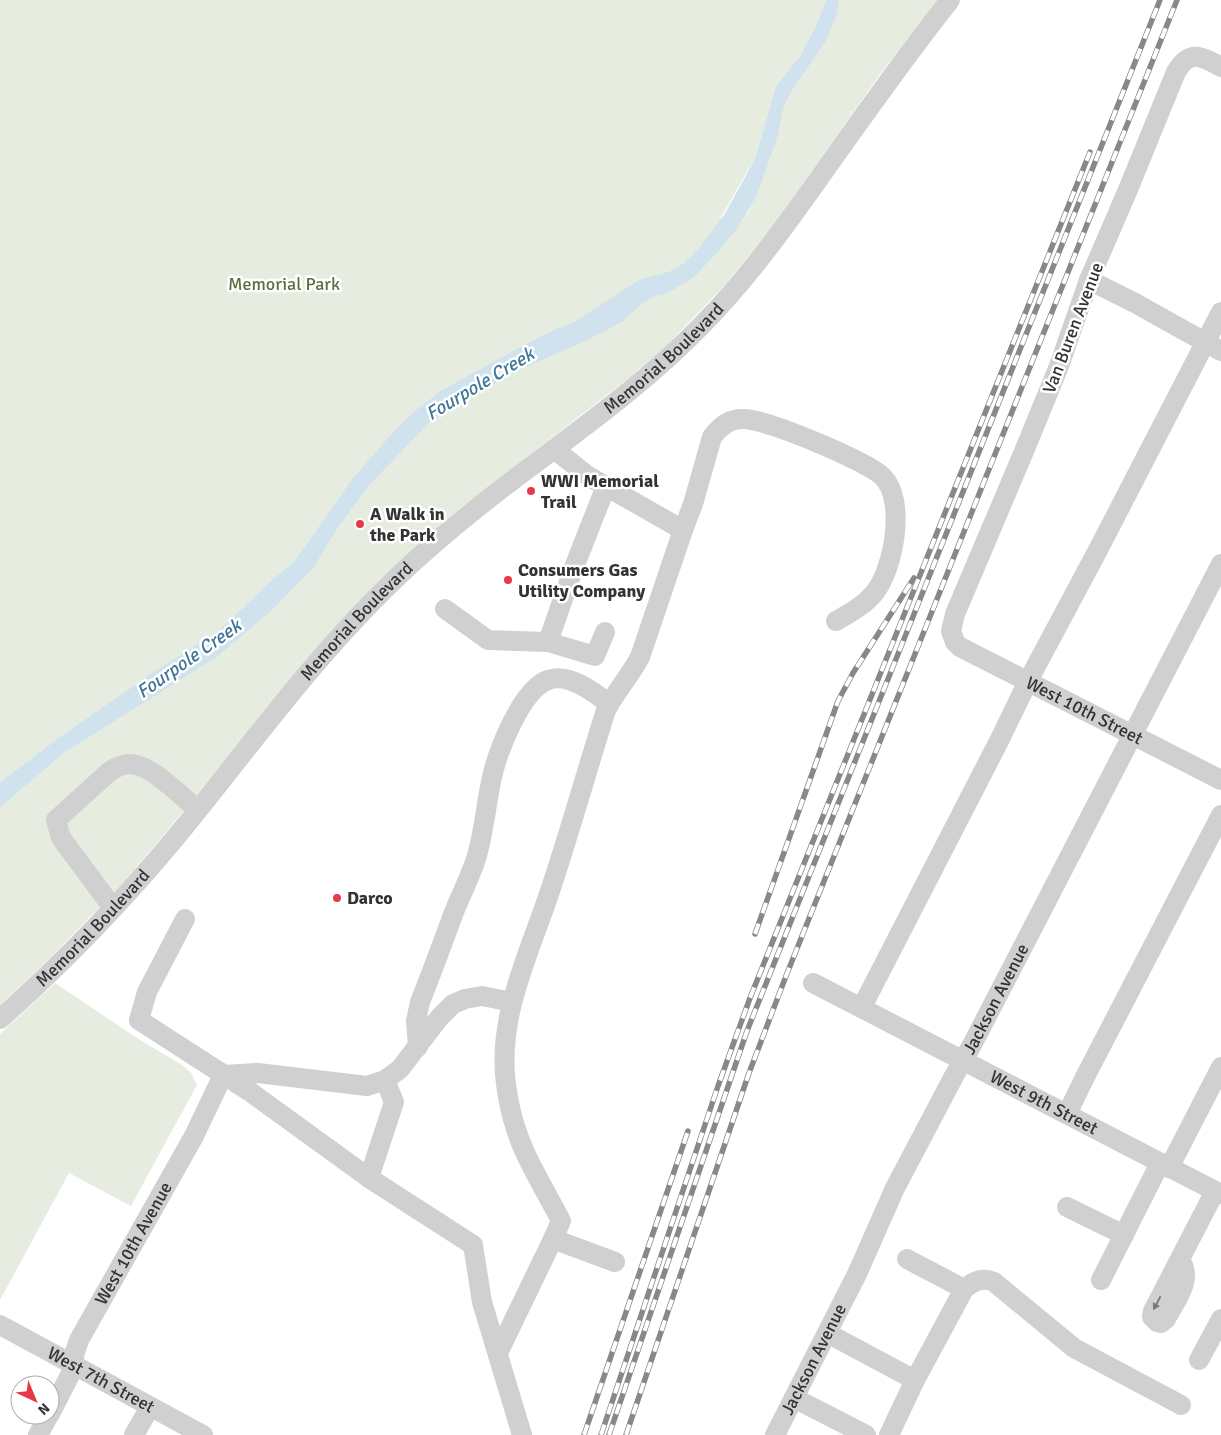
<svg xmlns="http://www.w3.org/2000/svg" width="1221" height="1435" viewBox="0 0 1221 1435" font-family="Signika,sans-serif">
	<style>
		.green { fill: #e6ecdf }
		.water { fill: #cfe2ee }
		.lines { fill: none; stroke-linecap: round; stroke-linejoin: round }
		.minor { stroke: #d0d0d0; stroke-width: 20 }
		.rail-casing { stroke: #888; stroke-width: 5.5 }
		.rail { stroke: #fff; stroke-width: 4; stroke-dasharray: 11; stroke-linecap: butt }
		.oneway { fill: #7a7a7a }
		.poi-dot { fill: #e63946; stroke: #fff; stroke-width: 2 }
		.labels { text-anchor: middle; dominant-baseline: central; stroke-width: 5; stroke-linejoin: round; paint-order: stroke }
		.park-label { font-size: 18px; fill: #56703f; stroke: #fff }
		.street-label { font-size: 18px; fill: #333; stroke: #fff }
		.poi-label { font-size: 18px; font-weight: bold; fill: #333; stroke: #fff; text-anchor: start }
		.water-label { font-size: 19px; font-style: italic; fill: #3f7597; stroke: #fff }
	</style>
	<rect width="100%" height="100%" fill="#fff"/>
	<g class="green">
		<path d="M 0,0 L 826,0 L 816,26 L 800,56 L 776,86 L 755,158 L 720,219 L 734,231 C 760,205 762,167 773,133 C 788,87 811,43 833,0 L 937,0 L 878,77 L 770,230 L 723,287 L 664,348 L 625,381 L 458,510 L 380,580 L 347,614 L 313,652 L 167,831 L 121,885 L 47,961 L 0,1005 L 0,786 L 111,703 L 57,739 L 0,782 Z"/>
		<path d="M 55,983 L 140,1040 L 182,1065 L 191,1073 L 197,1085 L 131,1206 L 69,1173 L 0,1300 L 0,1034 Z"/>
	</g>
	<path class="water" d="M 826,0 L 839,0 L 836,16 L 825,42 L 789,95 L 784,106 L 777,138 L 756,197 L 739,226 L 715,255 L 693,278 L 664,295 L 654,296 L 644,302 L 623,321 L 607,330 L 579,344 L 530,365 L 450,406 L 429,423 L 370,484 L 337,529 L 313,568 L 270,612 L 218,656 L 65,752 L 0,807 L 0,782 L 57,739 L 154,672 L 220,630 L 270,582 L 295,561 L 354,477 L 396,429 L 415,411 L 441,391 L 513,351 L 556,329 L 573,323 L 639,280 L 669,272 L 683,264 L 699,248 L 724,215 L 744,179 L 755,158 L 776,86 L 800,56 L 816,26 Z"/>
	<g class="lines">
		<g class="minor">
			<path id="s1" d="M 1221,67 C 1201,56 1190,49 1176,72 L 1127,192 L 1089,280 L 1059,366 L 1025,449 L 955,614 L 951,631 L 955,642 L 960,647 L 1221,780"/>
			<path d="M 1089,280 L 1135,303 L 1221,351"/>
			<path d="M 554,449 L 588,476 L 683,530"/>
			<path d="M 445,609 L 488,640 L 548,642"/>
			<path d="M 605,632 L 595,656 L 548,642 L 573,570 L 606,486"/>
			<path d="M 113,908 L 64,842 L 60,835 L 56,820 L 109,772 C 116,767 123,764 131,764 C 150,764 182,797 198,810"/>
			<path d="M 185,919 L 147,992 L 139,1020 L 249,1091 L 369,1178 L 473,1245 L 482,1302 L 522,1435"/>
			<path id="s2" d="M 813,983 L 1221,1194"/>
			<path d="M 862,1007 L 1000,739 L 1028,681 L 1098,550 L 1221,312"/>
			<path id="s3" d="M 0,1019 C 63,963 122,902 176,837 C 241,758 302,673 374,600 C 417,556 464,517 513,480 C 578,431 646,383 703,324 C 754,272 795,212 837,153 C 874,101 911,49 950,0"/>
			<path d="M 418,1047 L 416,1021 L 420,1002 C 432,972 443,942 454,912 C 461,895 470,877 476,859 C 484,833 486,804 492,777 C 498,751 521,690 548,680 C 568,672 594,692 609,704"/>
			<path d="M 223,1075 L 258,1073 L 367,1086 L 385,1080 L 400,1069 L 439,1018 L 453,1004 L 465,999 L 482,996 L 512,1002"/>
			<path d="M 1067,1114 L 1085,1077 L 1221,815"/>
			<path d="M 1169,1168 L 1221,1067"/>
			<path d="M 369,1178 L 394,1102 L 385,1080"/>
			<path d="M 1067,1207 L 1124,1235"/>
			<path d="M 553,1239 L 561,1221 C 546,1191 526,1161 516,1129 C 511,1115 508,1099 506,1084 C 497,1017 529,954 550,891 C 570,831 587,770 606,710 C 616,691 630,676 640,657 L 683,530 L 693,504 L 712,437 C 720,426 730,418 744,419 C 766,419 867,461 883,477 C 906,500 894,568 875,592 C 865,605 850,613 836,621"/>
			<path d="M 1180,1260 C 1194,1280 1175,1301 1166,1319 L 1161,1323 L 1157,1322 L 1152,1317 L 1153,1311 L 1215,1191"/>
			<path d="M 1101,1280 L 1160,1163"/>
			<path d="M 964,1289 C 974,1281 982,1277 994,1282 L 1074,1348 L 1181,1405"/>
			<path id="s4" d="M 0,1325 L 203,1435"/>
			<path d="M 827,1333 L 915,1380"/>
			<path d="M 498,1353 L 553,1239 L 615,1262"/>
			<path d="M 1199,1360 L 1221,1319"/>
			<path d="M 794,1398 L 866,1435"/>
			<path id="s5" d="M 50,1414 L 71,1373 L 75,1352 L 79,1340 L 194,1136 L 223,1075"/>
			<path d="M 38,1435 L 49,1415"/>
			<path d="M 134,1435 L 150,1407"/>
			<path id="s6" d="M 775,1435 L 857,1274 L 895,1188 L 954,1076 L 972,1045 L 1221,564"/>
			<path d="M 889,1435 L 915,1380 L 964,1289 L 907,1259"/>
		</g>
		<g class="rail-casing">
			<g id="rail">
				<path d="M 755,934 L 838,701 L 853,673 L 914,578"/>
				<path d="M 584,1435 L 688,1131"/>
				<path d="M 601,1435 L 718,1086 L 750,998 L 1090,152"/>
				<path d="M 609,1435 L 747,1031 L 1160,0"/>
				<path d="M 626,1435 L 749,1073 L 786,976 L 1177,0"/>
			</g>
		</g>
		<use href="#rail" class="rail"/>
	</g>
	<defs><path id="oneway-solid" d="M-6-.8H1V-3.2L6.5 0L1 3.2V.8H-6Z" transform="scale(1.25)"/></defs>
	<use class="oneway" href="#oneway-solid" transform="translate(1157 1303) rotate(118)"/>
	<g class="poi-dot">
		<circle cx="531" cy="491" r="5"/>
		<circle cx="360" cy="524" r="5"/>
		<circle cx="508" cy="580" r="5"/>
		<circle cx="337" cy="898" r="5"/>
	</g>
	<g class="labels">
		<g class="park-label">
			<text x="284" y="284">Memorial Park</text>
		</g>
		<g class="street-label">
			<text transform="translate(1073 328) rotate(-69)">Van Buren Avenue</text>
			<text stroke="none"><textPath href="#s3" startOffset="940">Memorial Boulevard</textPath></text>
			<text stroke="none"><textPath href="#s3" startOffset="535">Memorial Boulevard</textPath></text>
			<text stroke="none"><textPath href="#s1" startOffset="815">West 10th Street</textPath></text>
			<text stroke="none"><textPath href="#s3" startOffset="130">Memorial Boulevard</textPath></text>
			<text stroke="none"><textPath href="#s6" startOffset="489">Jackson Avenue</textPath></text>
			<text stroke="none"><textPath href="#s2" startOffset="260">West 9th Street</textPath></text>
			<text stroke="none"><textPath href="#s5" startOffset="191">West 10th Avenue</textPath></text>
			<text stroke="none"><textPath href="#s6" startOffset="85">Jackson Avenue</textPath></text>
			<text stroke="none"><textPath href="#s4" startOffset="115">West 7th Street</textPath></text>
		</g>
		<g class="poi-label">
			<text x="541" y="481">WWI Memorial<tspan x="541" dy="21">Trail</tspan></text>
			<text x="370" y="514">A Walk in<tspan x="370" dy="21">the Park</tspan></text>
			<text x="518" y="570">Consumers Gas<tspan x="518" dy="21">Utility Company</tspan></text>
			<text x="347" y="898">Darco</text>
		</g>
		<g class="water-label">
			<text transform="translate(480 384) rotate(-31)">Fourpole Creek</text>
			<text transform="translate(189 659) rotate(-35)">Fourpole Creek</text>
		</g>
	</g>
	<g transform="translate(35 1400) rotate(136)"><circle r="24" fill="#ffffff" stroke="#adadad"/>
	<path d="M0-4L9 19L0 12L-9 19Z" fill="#e63946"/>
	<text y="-8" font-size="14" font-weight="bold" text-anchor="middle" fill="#333333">N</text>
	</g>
</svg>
